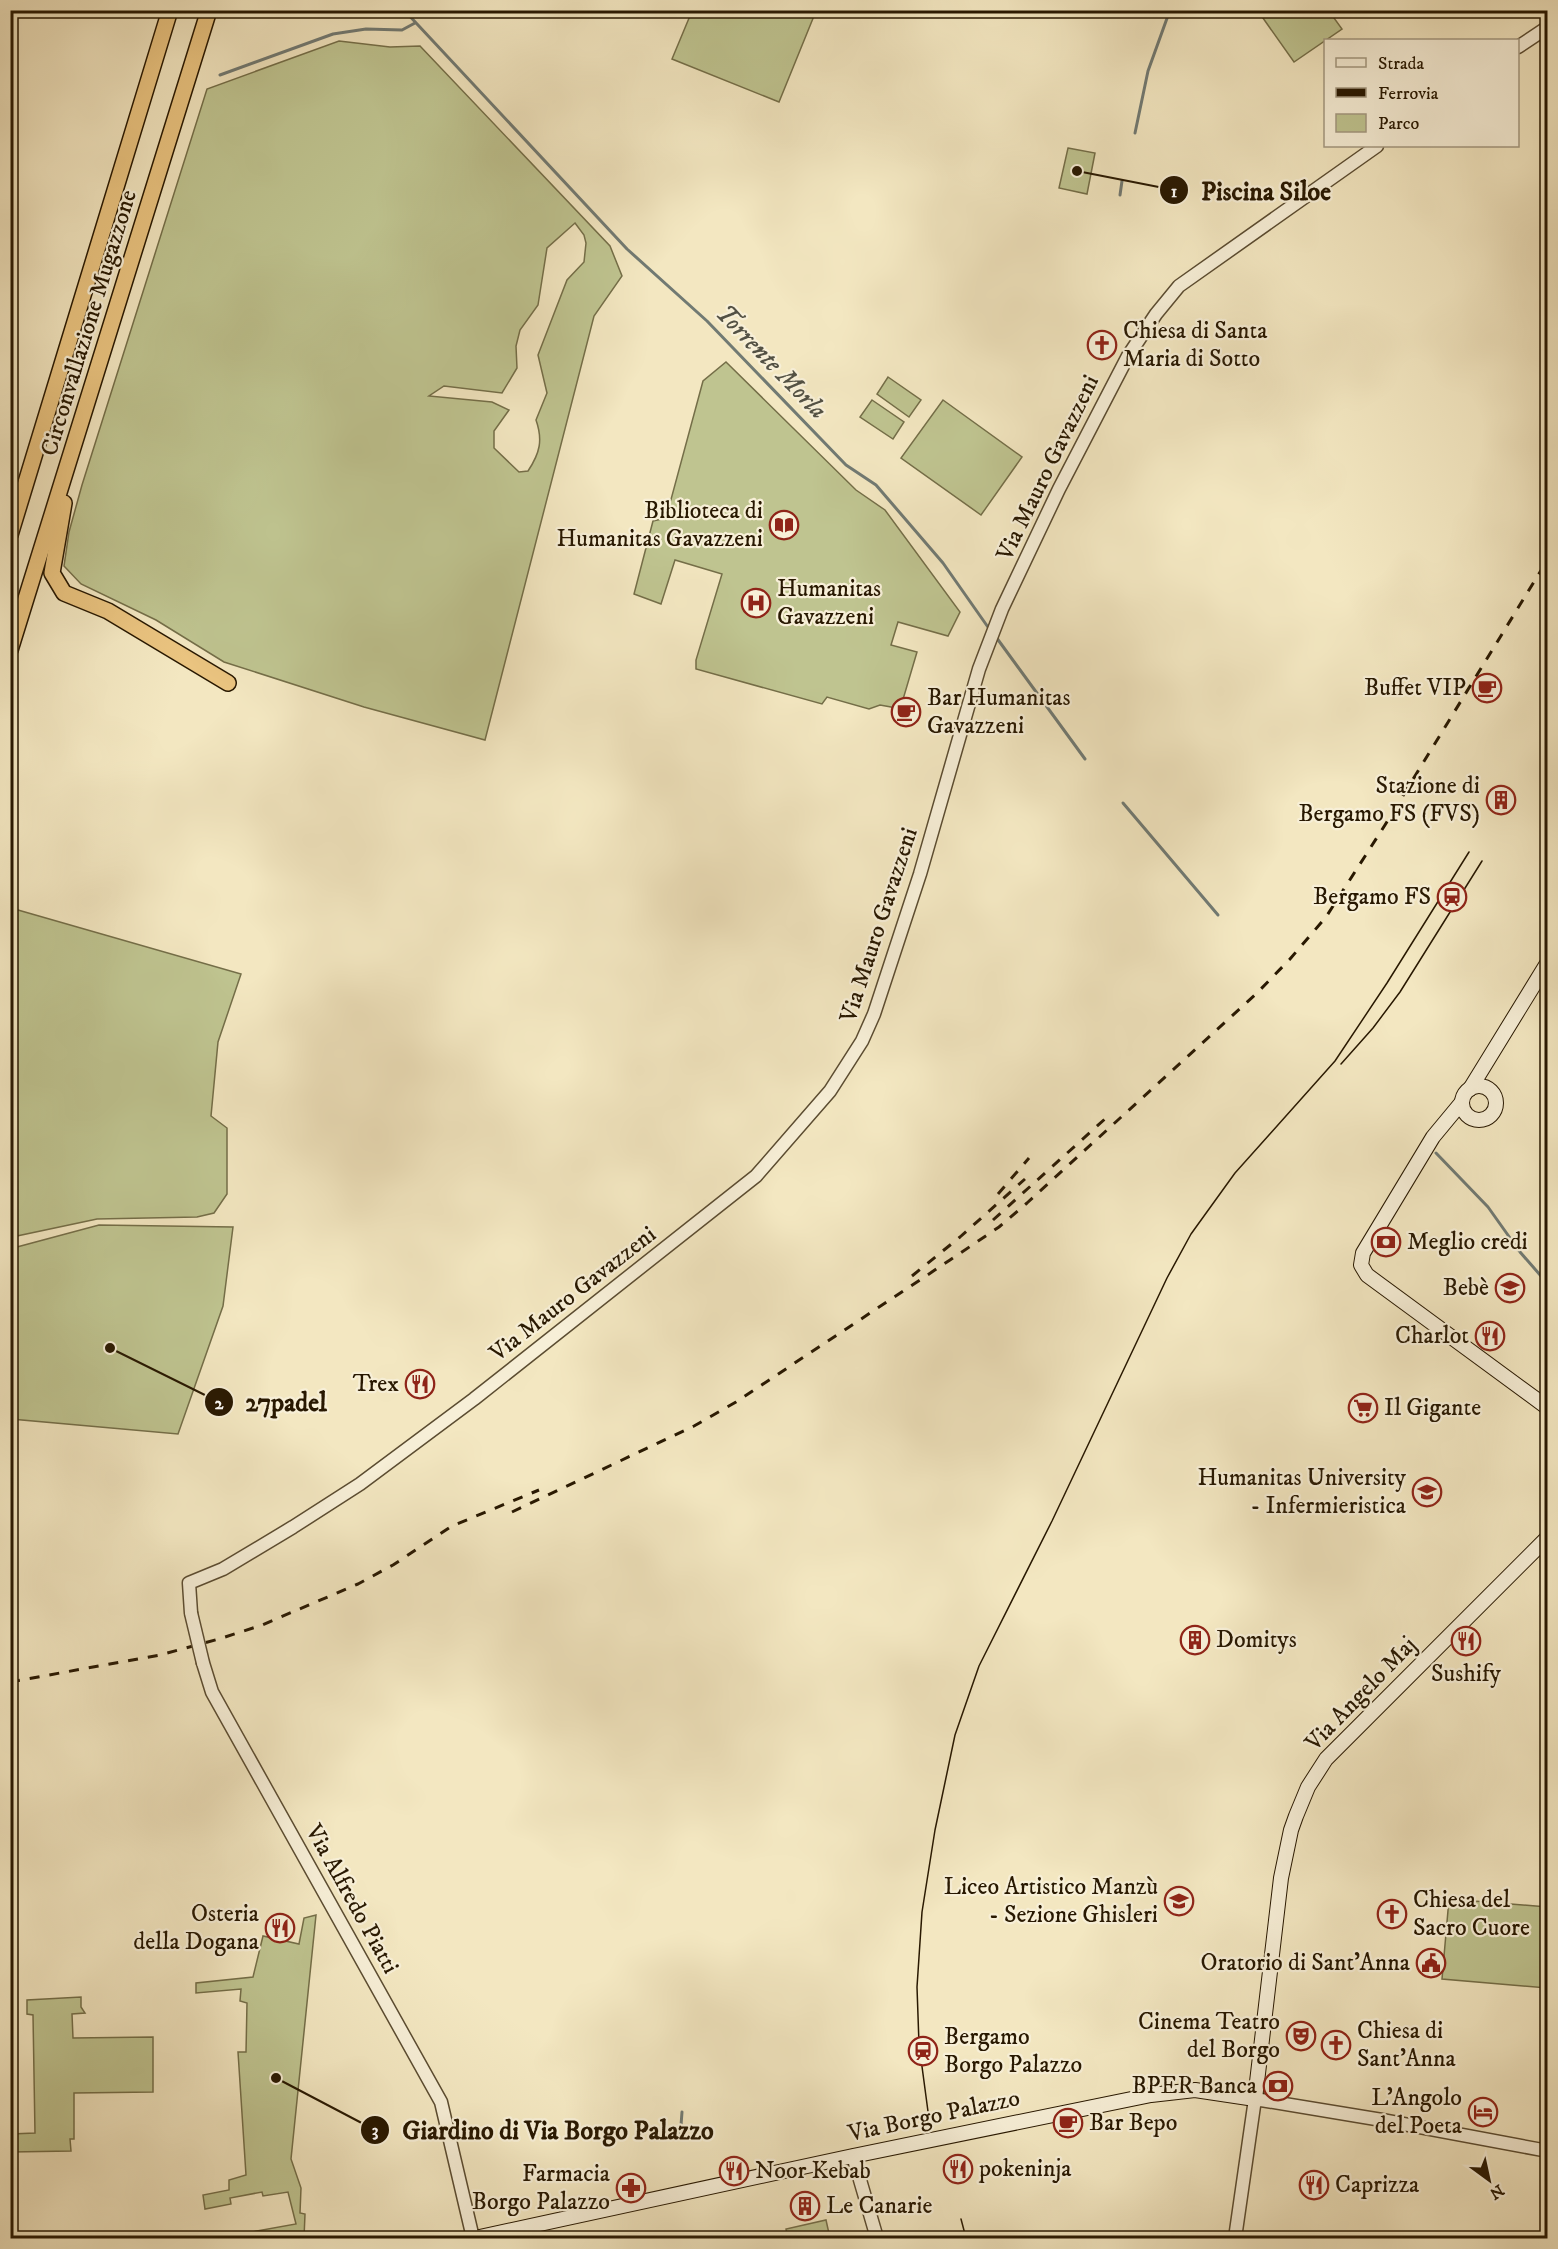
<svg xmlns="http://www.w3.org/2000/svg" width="1558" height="2249" viewBox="0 0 1558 2249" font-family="'IM FELL DW Pica',serif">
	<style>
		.green { fill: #bfc490; stroke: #746e48; stroke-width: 1.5; fill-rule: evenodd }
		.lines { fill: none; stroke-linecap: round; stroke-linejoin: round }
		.stream { stroke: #717a73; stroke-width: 3 }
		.tertiary-casing { stroke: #5b4c31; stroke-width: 15 }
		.secondary-casing { stroke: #281801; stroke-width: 16 }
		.trunk-casing { stroke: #281801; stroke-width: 18 }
		.tertiary { stroke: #f7efd7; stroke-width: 12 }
		.secondary { stroke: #f7efd7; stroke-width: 14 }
		.trunk { stroke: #eac480; stroke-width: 15 }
		.tram { stroke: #281801; stroke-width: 1.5 }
		.rail { stroke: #281801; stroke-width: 3; stroke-dasharray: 10 10; stroke-linecap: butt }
		.tertiary-bridge-casing { stroke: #5b4c31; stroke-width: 15; stroke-linecap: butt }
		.tertiary-bridge { stroke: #f7efd7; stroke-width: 12 }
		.labels { text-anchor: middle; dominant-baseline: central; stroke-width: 4.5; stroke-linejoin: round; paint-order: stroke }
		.street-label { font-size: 24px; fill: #281801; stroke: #f7efd7 }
		.poi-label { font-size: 24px; fill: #281801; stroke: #f7efd7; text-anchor: end }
		.water-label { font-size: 26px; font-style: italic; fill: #535144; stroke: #f7efd7 }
		.leader { fill: none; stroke: #281801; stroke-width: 2 }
		.callout-dot { fill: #281801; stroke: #f7efd7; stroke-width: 2 }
		.mark-label { font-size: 18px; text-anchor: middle; font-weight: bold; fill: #fff }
		.callout-label { font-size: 26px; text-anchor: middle; font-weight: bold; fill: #281801; stroke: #f7efd7; stroke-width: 4.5; stroke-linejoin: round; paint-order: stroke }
	</style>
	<rect width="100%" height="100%" fill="#f3e7c1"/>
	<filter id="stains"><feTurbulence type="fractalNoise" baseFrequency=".00333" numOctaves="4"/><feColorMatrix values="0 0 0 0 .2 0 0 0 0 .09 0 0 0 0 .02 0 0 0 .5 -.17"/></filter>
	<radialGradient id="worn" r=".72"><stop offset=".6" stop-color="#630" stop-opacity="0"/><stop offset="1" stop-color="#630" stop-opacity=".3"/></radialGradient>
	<g class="green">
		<path d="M 692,11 L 705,11 L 723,17 L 726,11 L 816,11 L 779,102 L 672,59 Z"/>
		<path d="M 1258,11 L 1329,11 L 1342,29 L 1294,62 Z"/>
		<path d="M 339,41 L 390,47 L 420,46 L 610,246 L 622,276 L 594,316 L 485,740 L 364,707 L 224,662 L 156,620 L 81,584 L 64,566 L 69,532 L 82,485 L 207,89 ZM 575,223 L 584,235 L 586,243 L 584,262 L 567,280 L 538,355 L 547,393 L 536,420 C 543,440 540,453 528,471 L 519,472 L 494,448 L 494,431 L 509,410 L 492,402 L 429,396 L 444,386 L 502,393 L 517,368 L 516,346 L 520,330 L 538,305 L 547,248 Z"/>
		<path d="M 1068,148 L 1095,153 L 1087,194 L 1059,188 Z"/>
		<path d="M 726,362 L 856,490 L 885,510 L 960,612 L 948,636 L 898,622 L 891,645 L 917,652 L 899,713 L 891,707 L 880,705 L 869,709 L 827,697 L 822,704 L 696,669 L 696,660 L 722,574 L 675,560 L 661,604 L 634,594 L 653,521 L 666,518 L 703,381 Z"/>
		<path d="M 888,377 L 921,400 L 909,417 L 877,394 Z"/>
		<path d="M 872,400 L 904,422 L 893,439 L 860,417 Z"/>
		<path d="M 943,400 L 1022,457 L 981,515 L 901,458 Z"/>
		<path d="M 11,908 L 241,974 L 218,1042 L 211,1116 L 227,1128 L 227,1194 L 214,1213 L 197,1217 L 97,1219 L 17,1236 L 11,1240 Z"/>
		<path d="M 99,1225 L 233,1227 L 223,1306 L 178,1434 L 11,1419 L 11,1250 L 17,1247 Z"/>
		<path d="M 1449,1899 L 1547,1907 L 1547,1988 L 1442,1979 Z"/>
		<path d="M 316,1915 L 291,2159 L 301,2188 L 300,2213 L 305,2214 L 304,2238 L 218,2238 L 296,2224 L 288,2192 L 263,2196 L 262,2192 L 230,2198 L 231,2204 L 205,2209 L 203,2195 L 229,2190 L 229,2180 L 246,2175 L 238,2052 L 246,2052 L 247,2003 L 240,2001 L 241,1989 L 196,1993 L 196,1983 L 253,1977 L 263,1936 L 299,1944 L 304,1918 Z"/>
		<path d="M 81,1997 L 81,2007 L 85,2013 L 72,2014 L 73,2038 L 153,2037 L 153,2092 L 74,2093 L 74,2139 L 70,2139 L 71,2151 L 11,2152 L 11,2134 L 35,2133 L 33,2015 L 27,2014 L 27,2000 Z"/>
		<path d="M 826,2220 L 830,2238 L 788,2238 L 786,2229 Z"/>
	</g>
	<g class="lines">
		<g class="stream">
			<path d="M 404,10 L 627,249 L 707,321 L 846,465 L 876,485 L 943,563 L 990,630"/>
			<path d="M 220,75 L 333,34 L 366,29 L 402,30 L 415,23"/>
			<path d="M 1135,133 L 1148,71 L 1170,10"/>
			<path d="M 1120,195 L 1122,181"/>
			<path d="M 996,637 L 1085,759"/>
			<path d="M 1123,803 L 1218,915"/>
			<path d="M 1436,1153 L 1488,1207 L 1520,1252 L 1548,1284"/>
			<path d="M 680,2139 L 682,2112"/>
		</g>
		<g class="tertiary-casing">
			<g id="tertiary">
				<path d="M 1518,47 L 1548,27"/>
				<path d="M 191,1613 L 189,1583 L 223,1569 L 293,1527 L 360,1484 L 474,1399 L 756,1176 L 830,1091 L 862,1041 L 874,1014 L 920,874 L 979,669 L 1002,609 L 1059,489 L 1128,356 L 1156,314 L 1179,286 L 1377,146"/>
				<path d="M 203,1663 L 212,1692 L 441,2102 L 473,2238"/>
				<path d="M 853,2156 L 877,2238"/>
				<path d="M 1235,2238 L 1255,2099 L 1382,2120 L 1548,2151"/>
			</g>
		</g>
		<g class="secondary-casing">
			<g id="secondary">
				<circle cx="1479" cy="1103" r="17"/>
				<path d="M 1470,1089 L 1548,962"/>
				<path d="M 1462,1102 L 1433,1137 L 1363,1253 L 1361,1265 L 1367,1275 L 1548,1408"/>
				<path d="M 475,2238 L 853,2156 L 1151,2095 L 1195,2090 L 1255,2099 L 1281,1878 L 1291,1830 L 1296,1816 L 1308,1787 L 1326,1759 L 1548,1537"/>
			</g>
		</g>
		<g class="trunk-casing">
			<g id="trunk">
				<path d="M 64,503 L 52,573 L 64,593 L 108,611 L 228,683"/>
				<path d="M 10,535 L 170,10"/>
				<path d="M 10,650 L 209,10"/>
			</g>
		</g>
		<use href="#tertiary" class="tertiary"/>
		<use href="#secondary" class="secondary"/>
		<use href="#trunk" class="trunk"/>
		<g class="tram">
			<path d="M 1341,1064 L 1373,1028 L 1400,992 L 1482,861"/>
			<path d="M 929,2119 L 919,2044 L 917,1987 L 922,1912 L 935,1830 L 955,1735 L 979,1666 L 1052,1521 L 1167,1278 L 1191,1234 L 1235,1173 L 1335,1061 L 1387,983 L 1469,852"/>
			<path d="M 961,2219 L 966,2238"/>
		</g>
		<g class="rail">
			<path d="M 998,1194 L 1029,1158"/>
			<path d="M 993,1220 L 1106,1118"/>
			<path d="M 912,1276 L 960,1237 L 1025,1179"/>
			<path d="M 512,1512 L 694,1426 L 736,1402 L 950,1260 L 999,1227 L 1027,1203 L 1256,994 L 1290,959 L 1326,917 L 1385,825 L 1548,559"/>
			<path d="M 10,1682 L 160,1655 L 219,1639 L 262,1625 L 358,1584 L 393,1565 L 452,1526 L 539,1490"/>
		</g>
		<g class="tertiary-bridge-casing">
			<path id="tertiary-bridge" d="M 191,1613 L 203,1663"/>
		</g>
		<use href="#tertiary-bridge" class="tertiary-bridge"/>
	</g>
	<defs>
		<g id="church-ring" transform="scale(1.5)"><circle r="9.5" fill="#f7efd7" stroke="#8f2418" stroke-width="1.5"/><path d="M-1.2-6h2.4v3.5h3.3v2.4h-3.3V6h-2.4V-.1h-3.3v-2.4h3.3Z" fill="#8f2418"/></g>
		<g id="library-ring" transform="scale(1.5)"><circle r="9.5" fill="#f7efd7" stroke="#8f2418" stroke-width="1.5"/><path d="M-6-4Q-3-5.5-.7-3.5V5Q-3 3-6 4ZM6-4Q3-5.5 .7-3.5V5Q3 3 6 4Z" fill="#8f2418"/></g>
		<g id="hospital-ring" transform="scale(1.5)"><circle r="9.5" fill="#f7efd7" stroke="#8f2418" stroke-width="1.5"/><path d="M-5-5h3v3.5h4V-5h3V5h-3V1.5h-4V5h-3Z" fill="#8f2418"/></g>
		<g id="cafe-ring" transform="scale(1.5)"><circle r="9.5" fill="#f7efd7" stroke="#8f2418" stroke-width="1.5"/><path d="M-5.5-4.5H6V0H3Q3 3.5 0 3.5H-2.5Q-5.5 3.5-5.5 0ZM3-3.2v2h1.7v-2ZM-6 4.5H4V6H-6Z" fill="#8f2418"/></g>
		<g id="building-ring" transform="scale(1.5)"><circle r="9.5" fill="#f7efd7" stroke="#8f2418" stroke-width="1.5"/><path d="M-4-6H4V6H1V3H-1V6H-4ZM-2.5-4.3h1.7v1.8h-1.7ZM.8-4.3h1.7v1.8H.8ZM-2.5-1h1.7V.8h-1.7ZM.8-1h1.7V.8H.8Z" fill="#8f2418"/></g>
		<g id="station-ring" transform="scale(1.5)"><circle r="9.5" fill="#f7efd7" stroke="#8f2418" stroke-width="1.5"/><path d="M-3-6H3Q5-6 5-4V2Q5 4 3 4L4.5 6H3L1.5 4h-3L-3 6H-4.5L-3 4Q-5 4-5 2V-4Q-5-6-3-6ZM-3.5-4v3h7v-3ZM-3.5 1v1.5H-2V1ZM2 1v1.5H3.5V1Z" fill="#8f2418"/></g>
		<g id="bank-ring" transform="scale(1.5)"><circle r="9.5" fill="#f7efd7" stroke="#8f2418" stroke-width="1.5"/><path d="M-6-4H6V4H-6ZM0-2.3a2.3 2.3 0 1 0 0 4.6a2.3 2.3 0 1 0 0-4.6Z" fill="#8f2418"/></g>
		<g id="school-ring" transform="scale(1.5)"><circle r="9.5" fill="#f7efd7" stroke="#8f2418" stroke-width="1.5"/><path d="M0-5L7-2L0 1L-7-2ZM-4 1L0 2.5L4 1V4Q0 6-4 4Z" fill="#8f2418"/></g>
		<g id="restaurant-ring" transform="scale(1.5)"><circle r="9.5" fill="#f7efd7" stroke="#8f2418" stroke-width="1.5"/><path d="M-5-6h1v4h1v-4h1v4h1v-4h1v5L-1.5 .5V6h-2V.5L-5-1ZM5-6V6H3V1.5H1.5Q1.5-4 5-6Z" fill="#8f2418"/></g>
		<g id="supermarket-ring" transform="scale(1.5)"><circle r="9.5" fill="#f7efd7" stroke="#8f2418" stroke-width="1.5"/><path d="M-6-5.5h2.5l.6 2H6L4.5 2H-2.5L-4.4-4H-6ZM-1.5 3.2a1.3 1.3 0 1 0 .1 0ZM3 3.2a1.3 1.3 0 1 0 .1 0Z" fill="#8f2418"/></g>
		<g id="university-ring" transform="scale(1.5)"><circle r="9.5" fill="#f7efd7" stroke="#8f2418" stroke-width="1.5"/><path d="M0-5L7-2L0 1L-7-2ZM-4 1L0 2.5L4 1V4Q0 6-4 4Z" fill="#8f2418"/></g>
		<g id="civic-ring" transform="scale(1.5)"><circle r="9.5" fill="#f7efd7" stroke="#8f2418" stroke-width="1.5"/><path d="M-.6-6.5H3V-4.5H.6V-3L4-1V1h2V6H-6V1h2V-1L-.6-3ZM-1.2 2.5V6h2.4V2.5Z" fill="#8f2418"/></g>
		<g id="theatre-ring" transform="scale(1.5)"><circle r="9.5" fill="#f7efd7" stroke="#8f2418" stroke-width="1.5"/><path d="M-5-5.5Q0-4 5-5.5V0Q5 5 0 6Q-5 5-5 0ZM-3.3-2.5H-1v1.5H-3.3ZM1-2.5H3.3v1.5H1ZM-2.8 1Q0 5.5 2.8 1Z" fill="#8f2418"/></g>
		<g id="hotel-ring" transform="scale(1.5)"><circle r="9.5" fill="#f7efd7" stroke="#8f2418" stroke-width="1.5"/><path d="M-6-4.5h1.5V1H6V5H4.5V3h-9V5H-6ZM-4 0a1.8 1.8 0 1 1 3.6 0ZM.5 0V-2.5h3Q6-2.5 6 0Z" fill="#8f2418"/></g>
		<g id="pharmacy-ring" transform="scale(1.5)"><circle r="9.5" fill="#f7efd7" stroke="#8f2418" stroke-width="1.5"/><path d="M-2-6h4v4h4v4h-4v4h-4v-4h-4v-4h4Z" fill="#8f2418"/></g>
	</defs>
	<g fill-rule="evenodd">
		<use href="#church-ring" x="1102" y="345"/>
		<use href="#library-ring" x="784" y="525"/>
		<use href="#hospital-ring" x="756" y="603"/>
		<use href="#cafe-ring" x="1487" y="688"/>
		<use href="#cafe-ring" x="906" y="712"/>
		<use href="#building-ring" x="1501" y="800"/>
		<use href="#station-ring" x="1452" y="897"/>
		<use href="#bank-ring" x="1386" y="1242"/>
		<use href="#school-ring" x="1510" y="1288"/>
		<use href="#restaurant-ring" x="1490" y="1336"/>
		<use href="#restaurant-ring" x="420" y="1384"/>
		<use href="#supermarket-ring" x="1363" y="1408"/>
		<use href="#university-ring" x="1427" y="1492"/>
		<use href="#building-ring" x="1195" y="1640"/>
		<use href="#restaurant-ring" x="1466" y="1641"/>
		<use href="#school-ring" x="1179" y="1901"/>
		<use href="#church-ring" x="1392" y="1914"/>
		<use href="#restaurant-ring" x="280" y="1928"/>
		<use href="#civic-ring" x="1431" y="1963"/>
		<use href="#theatre-ring" x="1301" y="2036"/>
		<use href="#church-ring" x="1336" y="2045"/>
		<use href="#station-ring" x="923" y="2051"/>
		<use href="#bank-ring" x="1278" y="2086"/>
		<use href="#hotel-ring" x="1483" y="2112"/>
		<use href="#cafe-ring" x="1068" y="2123"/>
		<use href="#restaurant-ring" x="958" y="2169"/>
		<use href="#restaurant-ring" x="734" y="2171"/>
		<use href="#restaurant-ring" x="1314" y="2185"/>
		<use href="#pharmacy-ring" x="631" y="2188"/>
		<use href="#building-ring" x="805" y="2206"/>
	</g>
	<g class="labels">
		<g class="street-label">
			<text transform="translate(89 323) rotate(-73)">Circonvallazione Mugazzone</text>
			<text transform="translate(1048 468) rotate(-64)">Via Mauro Gavazzeni</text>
			<text transform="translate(879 925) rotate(-72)">Via Mauro Gavazzeni</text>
			<text transform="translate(573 1294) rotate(-38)">Via Mauro Gavazzeni</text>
			<text transform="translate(1361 1694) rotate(-46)">Via Angelo Maj</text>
			<text transform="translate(352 1899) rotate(61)">Via Alfredo Piatti</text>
			<text transform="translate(934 2116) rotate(-12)">Via Borgo Palazzo</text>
		</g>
		<g class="poi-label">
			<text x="1123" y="331" text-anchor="start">Chiesa di Santa<tspan x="1123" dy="28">Maria di Sotto</tspan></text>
			<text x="763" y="511">Biblioteca di<tspan x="763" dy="28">Humanitas Gavazzeni</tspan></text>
			<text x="777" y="589" text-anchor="start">Humanitas<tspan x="777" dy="28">Gavazzeni</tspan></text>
			<text x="1466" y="688">Buffet VIP</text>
			<text x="927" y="698" text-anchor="start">Bar Humanitas<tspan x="927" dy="28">Gavazzeni</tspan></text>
			<text x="1480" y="786">Stazione di<tspan x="1480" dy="28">Bergamo FS (FVS)</tspan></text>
			<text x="1431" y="897">Bergamo FS</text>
			<text x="1407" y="1242" text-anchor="start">Meglio credi</text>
			<text x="1489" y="1288">Bebè</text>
			<text x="1469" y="1336">Charlot</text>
			<text x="399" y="1384">Trex</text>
			<text x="1384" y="1408" text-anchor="start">Il Gigante</text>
			<text x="1406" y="1478">Humanitas University<tspan x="1406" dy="28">- Infermieristica</tspan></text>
			<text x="1216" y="1640" text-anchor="start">Domitys</text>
			<text x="1466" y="1674" text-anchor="middle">Sushify</text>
			<text x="1158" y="1887">Liceo Artistico Manzù<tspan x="1158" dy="28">- Sezione Ghisleri</tspan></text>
			<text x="1413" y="1900" text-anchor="start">Chiesa del<tspan x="1413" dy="28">Sacro Cuore</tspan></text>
			<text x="259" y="1914">Osteria<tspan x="259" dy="28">della Dogana</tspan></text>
			<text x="1410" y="1963">Oratorio di Sant'Anna</text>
			<text x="1280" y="2022">Cinema Teatro<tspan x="1280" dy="28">del Borgo</tspan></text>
			<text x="1357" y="2031" text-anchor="start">Chiesa di<tspan x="1357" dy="28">Sant'Anna</tspan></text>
			<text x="944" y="2037" text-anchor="start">Bergamo<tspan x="944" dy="28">Borgo Palazzo</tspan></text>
			<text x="1257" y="2086">BPER Banca</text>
			<text x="1462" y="2098">L'Angolo<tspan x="1462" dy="28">del Poeta</tspan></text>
			<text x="1089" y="2123" text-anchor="start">Bar Bepo</text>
			<text x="979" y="2169" text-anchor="start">pokeninja</text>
			<text x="755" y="2171" text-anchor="start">Noor Kebab</text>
			<text x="610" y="2174">Farmacia<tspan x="610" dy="28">Borgo Palazzo</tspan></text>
			<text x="1335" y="2185" text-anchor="start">Caprizza</text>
			<text x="826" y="2206" text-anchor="start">Le Canarie</text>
		</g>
		<g class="water-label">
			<text transform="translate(771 362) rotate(46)">Torrente Morla</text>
		</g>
	</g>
	<path class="leader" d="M1077 171L1174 190M110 1348L219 1402M276 2078L375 2130"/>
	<g class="callout-dot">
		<circle cx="1077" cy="171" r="6"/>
		<circle cx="110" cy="1348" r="6"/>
		<circle cx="276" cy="2078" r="6"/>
		<circle cx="1174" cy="190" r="15"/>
		<circle cx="219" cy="1402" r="15"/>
		<circle cx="375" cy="2130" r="15"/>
	</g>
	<g class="mark-label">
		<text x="1174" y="197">1</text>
		<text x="219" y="1409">2</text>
		<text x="375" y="2136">3</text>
	</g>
	<g class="callout-label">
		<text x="1266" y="200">Piscina Siloe</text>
		<text x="286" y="1411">27padel</text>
		<text x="558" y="2139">Giardino di Via Borgo Palazzo</text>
	</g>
	<rect width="1558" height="2249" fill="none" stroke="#f3e7c1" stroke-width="36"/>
	<rect x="12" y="12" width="1534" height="2225" fill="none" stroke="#281801" stroke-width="3"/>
	<rect x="18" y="18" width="1522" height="2213" fill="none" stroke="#281801" stroke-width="1.5"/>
	<rect x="1324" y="39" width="195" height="108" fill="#f7efd7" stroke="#a49981" stroke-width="1.5"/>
	<rect x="1336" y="58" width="30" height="9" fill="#f7efd7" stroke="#a49981" stroke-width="1.5"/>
	<text x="1378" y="69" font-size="18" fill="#281801">Strada</text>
	<rect x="1336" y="88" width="30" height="9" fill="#281801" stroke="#a49981" stroke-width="1.5"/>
	<text x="1378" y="99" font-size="18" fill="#281801">Ferrovia</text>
	<rect x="1336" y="114" width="30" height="18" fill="#bfc490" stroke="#a49981" stroke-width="1.5"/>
	<text x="1378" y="129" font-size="18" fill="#281801">Parco</text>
	<g transform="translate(1489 2180) rotate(147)" stroke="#f7efd7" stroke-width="4.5" paint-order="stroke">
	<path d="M0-4.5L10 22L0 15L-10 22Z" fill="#281801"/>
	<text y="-9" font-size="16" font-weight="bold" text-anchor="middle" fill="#281801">N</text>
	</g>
	<rect width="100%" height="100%" filter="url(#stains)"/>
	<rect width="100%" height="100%" fill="url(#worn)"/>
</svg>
